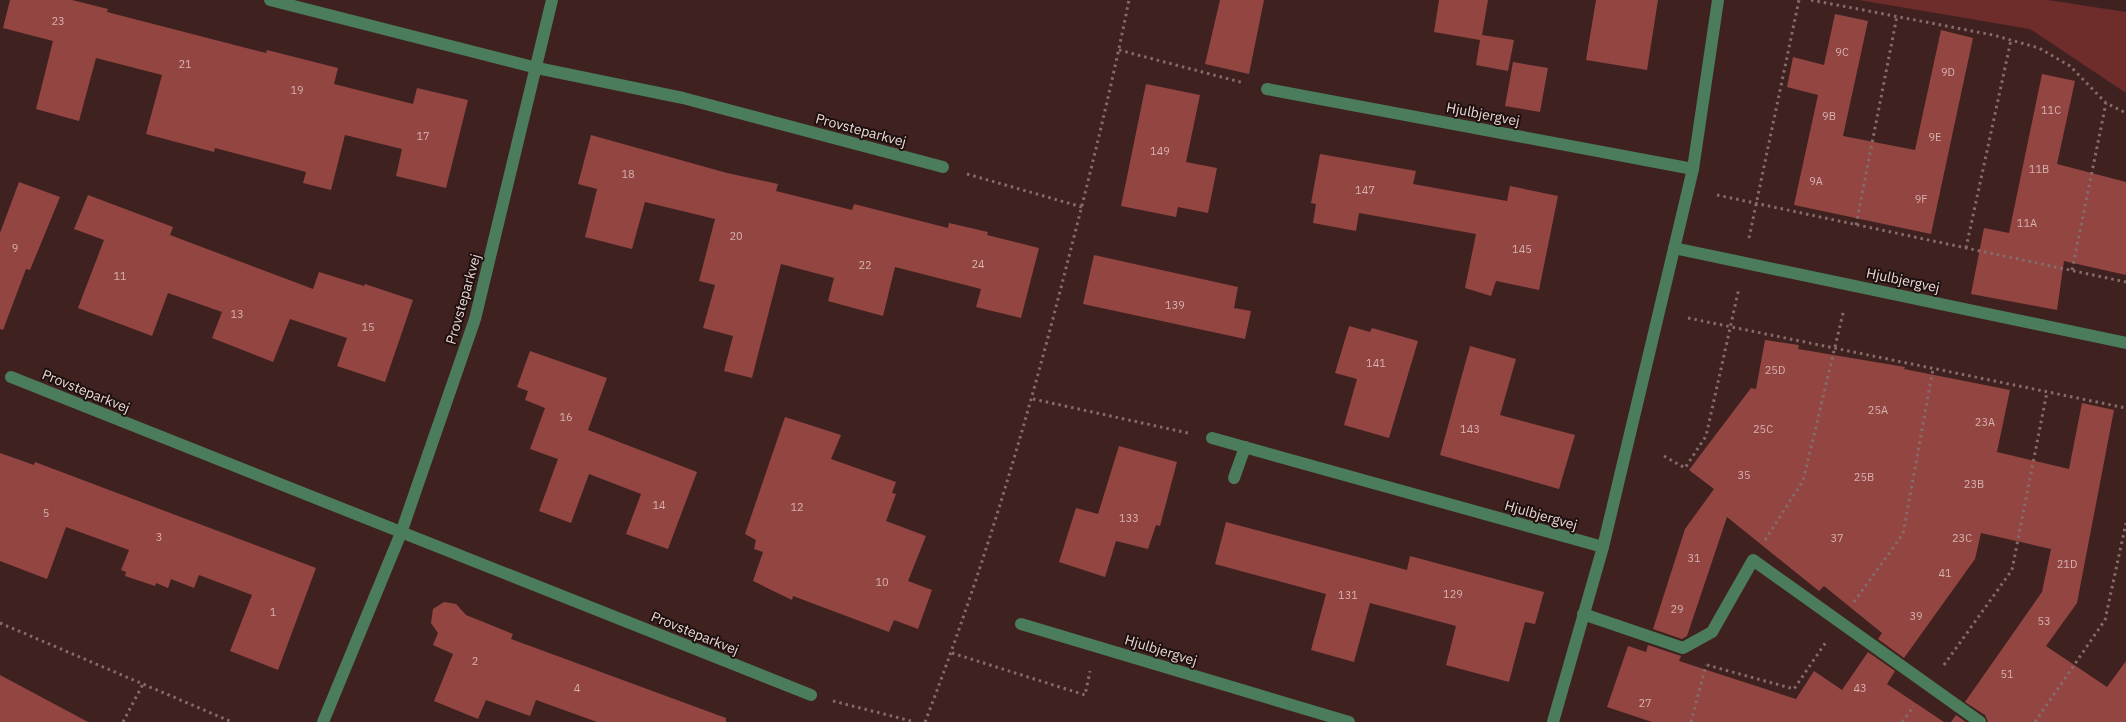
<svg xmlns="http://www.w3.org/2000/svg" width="2126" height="722" viewBox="0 0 2126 722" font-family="'IBM Plex Sans',sans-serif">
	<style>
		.green { fill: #6e2c2b }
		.building { fill: #934542 }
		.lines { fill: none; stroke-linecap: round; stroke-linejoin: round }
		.path { stroke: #856c6a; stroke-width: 3; stroke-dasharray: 2.5 4; stroke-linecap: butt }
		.minor { stroke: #4b7c5b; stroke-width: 12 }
		.labels { text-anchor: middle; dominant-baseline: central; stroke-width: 4; stroke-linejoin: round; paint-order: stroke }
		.number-label { font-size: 11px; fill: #d6b2b0 }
		.street-label { font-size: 14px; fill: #ecd7d5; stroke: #1d100f }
	</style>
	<rect width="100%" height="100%" fill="#3f2220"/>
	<path class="green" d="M 1859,0 L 2048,0 L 2126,12 L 2126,93 L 2030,29 Z"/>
	<g class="building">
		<path d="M 10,0 L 72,0 L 108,9 L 107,12 L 266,53 L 267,50 L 338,68 L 334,84 L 413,104 L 417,88 L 468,100 L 446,188 L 396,176 L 402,149 L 345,135 L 331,190 L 303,183 L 306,172 L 215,148 L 214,152 L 146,134 L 162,75 L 96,58 L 79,121 L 36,109 L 53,41 L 3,28 Z"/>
		<path d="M 1220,0 L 1264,0 L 1249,74 L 1205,64 Z"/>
		<path d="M 1439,0 L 1488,0 L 1482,35 L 1514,40 L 1508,71 L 1476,65 L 1480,40 L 1434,32 Z"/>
		<path d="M 1596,0 L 1658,0 L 1647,70 L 1586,60 Z"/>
		<path d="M 1835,14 L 1868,21 L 1843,136 L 1915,150 L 1941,30 L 1973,38 L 1931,234 L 1794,205 L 1818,95 L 1787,87 L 1793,57 L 1824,65 Z"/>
		<path d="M 1513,62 L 1548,68 L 1540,112 L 1505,106 Z"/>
		<path d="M 2042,74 L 2075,81 L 2057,164 L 2126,182 L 2126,275 L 2064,261 L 2057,310 L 1971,294 L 1984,228 L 2009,233 Z"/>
		<path d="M 1146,84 L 1200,95 L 1186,162 L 1217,168 L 1208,213 L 1178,207 L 1176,217 L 1121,206 Z"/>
		<path d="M 591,135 L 727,173 L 778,184 L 776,191 L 852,210 L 854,204 L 948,228 L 949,223 L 988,232 L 987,235 L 1039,248 L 1021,318 L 976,307 L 981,289 L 895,267 L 883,316 L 828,301 L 834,278 L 781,264 L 752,378 L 724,371 L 733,336 L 703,328 L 715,285 L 699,281 L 715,219 L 645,202 L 632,249 L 585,237 L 597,189 L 578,184 Z"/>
		<path d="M 1320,154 L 1416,171 L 1413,184 L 1507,201 L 1510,186 L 1558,196 L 1539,290 L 1496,281 L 1491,296 L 1465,288 L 1476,234 L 1359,213 L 1356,231 L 1313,223 L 1316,204 L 1311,203 Z"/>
		<path d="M 19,182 L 60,197 L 30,270 L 26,269 L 3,330 L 0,329 L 0,233 Z"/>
		<path d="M 88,195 L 173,227 L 170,235 L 313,289 L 319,272 L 364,286 L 365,284 L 413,300 L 385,382 L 337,366 L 347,338 L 290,319 L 273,362 L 212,338 L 222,312 L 168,293 L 152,336 L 78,308 L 104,240 L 74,229 Z"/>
		<path d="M 1094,255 L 1238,287 L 1234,308 L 1251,311 L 1245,339 L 1083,304 Z"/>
		<path d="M 1349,326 L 1370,332 L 1372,328 L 1418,341 L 1389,438 L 1344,425 L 1357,379 L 1335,373 Z"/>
		<path d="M 1765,340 L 1799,345 L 1798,349 L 1905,367 L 1904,369 L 2010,390 L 1997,452 L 2069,469 L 2082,403 L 2114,410 L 2077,603 L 2046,646 L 2107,687 L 2126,661 L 2126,722 L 1988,722 L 1985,715 L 1965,702 L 2042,592 L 2051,549 L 1981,533 L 1975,559 L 1904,658 L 1878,639 L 1882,633 L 1824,586 L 1819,591 L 1727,517 L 1687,636 L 1682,639 L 1653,629 L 1685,529 L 1714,489 L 1689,470 L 1751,388 L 1756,389 Z"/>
		<path d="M 1470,346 L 1516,359 L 1500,415 L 1575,435 L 1559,489 L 1440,455 Z"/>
		<path d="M 530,351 L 607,378 L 588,430 L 697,472 L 668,549 L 626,534 L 641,494 L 589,474 L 571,523 L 539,511 L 558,459 L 530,449 L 545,408 L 525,400 L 528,391 L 517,387 Z"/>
		<path d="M 785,417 L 841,435 L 831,459 L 896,482 L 892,493 L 896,494 L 886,521 L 926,536 L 908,581 L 932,590 L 918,629 L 894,620 L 889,632 L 793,596 L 792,600 L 753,581 L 763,552 L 754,549 L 756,540 L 745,534 Z"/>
		<path d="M 1119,446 L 1177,462 L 1160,526 L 1156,525 L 1148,549 L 1116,541 L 1105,577 L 1059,562 L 1076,508 L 1098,514 Z"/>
		<path d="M 0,453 L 34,465 L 35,462 L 316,568 L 278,670 L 230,651 L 252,595 L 199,575 L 194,588 L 171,579 L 168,588 L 156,583 L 155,586 L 125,576 L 126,572 L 121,570 L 129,550 L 66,527 L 47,579 L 0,561 Z"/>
		<path d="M 1226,522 L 1407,570 L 1410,556 L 1544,592 L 1535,624 L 1525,622 L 1509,682 L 1446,665 L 1456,626 L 1370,603 L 1354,662 L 1311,650 L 1326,594 L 1215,564 Z"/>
		<path d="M 444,602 L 456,604 L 466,615 L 513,634 L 511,639 L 726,718 L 726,722 L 597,722 L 536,700 L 530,716 L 486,700 L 478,719 L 434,701 L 453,654 L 433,645 L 438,633 L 431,623 L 433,609 Z"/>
		<path d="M 1648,645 L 1681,656 L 1679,661 L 1796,699 L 1814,671 L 1842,690 L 1868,652 L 1895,671 L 1887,684 L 1944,722 L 1652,722 L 1607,707 L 1628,646 L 1646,652 Z"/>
		<path d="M 0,675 L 88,722 L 0,722 Z"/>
		<path d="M 1956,715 L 1966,722 L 1951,722 Z"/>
	</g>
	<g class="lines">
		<g class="path">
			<path d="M 1811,0 L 1993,35 L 2039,48 L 2070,66 L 2106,103 L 2126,113"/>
			<path d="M 1119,50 L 1244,83"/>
			<path d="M 967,174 L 1082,207"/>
			<path d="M 1717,195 L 2126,282"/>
			<path d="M 1856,225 L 1897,16"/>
			<path d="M 1749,238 L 1799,0"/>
			<path d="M 1966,248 L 2011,40"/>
			<path d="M 2072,270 L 2106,103"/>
			<path d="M 1688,318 L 2126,408"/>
			<path d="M 1033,399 L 1188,433"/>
			<path d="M 1664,456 L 1685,468 L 1706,436 L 1739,288"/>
			<path d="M 1765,540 L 1803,481 L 1844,309"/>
			<path d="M 1854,602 L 1903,534 L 1933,369"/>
			<path d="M 0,623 L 232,722"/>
			<path d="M 952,653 L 1085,695 L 1090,671"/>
			<path d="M 1707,665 L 1794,689 L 1826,642"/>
			<path d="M 1944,665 L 2012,570 L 2047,392"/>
			<path d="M 833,701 L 915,722"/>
			<path d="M 123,722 L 143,684"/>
			<path d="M 925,722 C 982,574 1027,422 1066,268 C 1089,179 1111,90 1129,0"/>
			<path d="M 1691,722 L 1706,665"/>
			<path d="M 1902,722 L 1914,706"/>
			<path d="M 2035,722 L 2105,620 L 2126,523"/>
		</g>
		<g class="minor">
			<path d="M 270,0 L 537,68 L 683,98 L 943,167"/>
			<path d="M 1267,89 L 1693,169"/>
			<path d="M 1674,248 L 2126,343"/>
			<path d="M 11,377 L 811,695"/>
			<path d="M 1212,438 L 1603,547"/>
			<path d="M 1234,478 L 1245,447"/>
			<path d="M 1583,614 L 1683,648 L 1712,632 L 1753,560 L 1980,722"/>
			<path d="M 1021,624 L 1349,722"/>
			<path d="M 323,722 L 401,533 L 475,319 L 552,0"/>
			<path d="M 1553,722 L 1603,547 L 1693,169 L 1718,0"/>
		</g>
	</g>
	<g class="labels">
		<g class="number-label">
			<text x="58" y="21">23</text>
			<text x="1842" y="52">9C</text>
			<text x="185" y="64">21</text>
			<text x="1948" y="72">9D</text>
			<text x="297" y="90">19</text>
			<text x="2051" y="110">11C</text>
			<text x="1829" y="116">9B</text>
			<text x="423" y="136">17</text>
			<text x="1935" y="137">9E</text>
			<text x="1160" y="151">149</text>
			<text x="2039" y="169">11B</text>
			<text x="628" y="174">18</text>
			<text x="1816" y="181">9A</text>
			<text x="1365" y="190">147</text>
			<text x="1921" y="199">9F</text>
			<text x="2027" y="223">11A</text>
			<text x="736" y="236">20</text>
			<text x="15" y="248">9</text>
			<text x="1522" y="249">145</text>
			<text x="978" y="264">24</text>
			<text x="865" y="265">22</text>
			<text x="120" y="276">11</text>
			<text x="1175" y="305">139</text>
			<text x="237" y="314">13</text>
			<text x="368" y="327">15</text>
			<text x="1376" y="363">141</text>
			<text x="1775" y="370">25D</text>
			<text x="1878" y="410">25A</text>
			<text x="566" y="417">16</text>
			<text x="1985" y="422">23A</text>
			<text x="1470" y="429">143</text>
			<text x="1763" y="429">25C</text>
			<text x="1744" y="475">35</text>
			<text x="1864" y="477">25B</text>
			<text x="1974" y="484">23B</text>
			<text x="659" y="505">14</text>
			<text x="797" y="507">12</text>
			<text x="46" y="513">5</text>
			<text x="1129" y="518">133</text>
			<text x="159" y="537">3</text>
			<text x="1837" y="538">37</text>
			<text x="1962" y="538">23C</text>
			<text x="1694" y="558">31</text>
			<text x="2067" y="564">21D</text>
			<text x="1945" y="573">41</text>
			<text x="882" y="582">10</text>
			<text x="1453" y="594">129</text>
			<text x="1348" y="595">131</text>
			<text x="1677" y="609">29</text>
			<text x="273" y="612">1</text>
			<text x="1916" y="616">39</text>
			<text x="2044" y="621">53</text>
			<text x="475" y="661">2</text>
			<text x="2007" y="674">51</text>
			<text x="577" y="688">4</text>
			<text x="1860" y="688">43</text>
			<text x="1645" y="703">27</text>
		</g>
		<g class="street-label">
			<text transform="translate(1483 114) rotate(11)">Hjulbjergvej</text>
			<text transform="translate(861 130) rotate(15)">Provsteparkvej</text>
			<text transform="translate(1903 280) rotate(12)">Hjulbjergvej</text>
			<text transform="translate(463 299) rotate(-74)">Provsteparkvej</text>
			<text transform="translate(86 391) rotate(22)">Provsteparkvej</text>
			<text transform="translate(1541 515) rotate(16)">Hjulbjergvej</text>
			<text transform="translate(695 633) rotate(22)">Provsteparkvej</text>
			<text transform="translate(1161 650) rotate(17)">Hjulbjergvej</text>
		</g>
	</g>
</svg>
